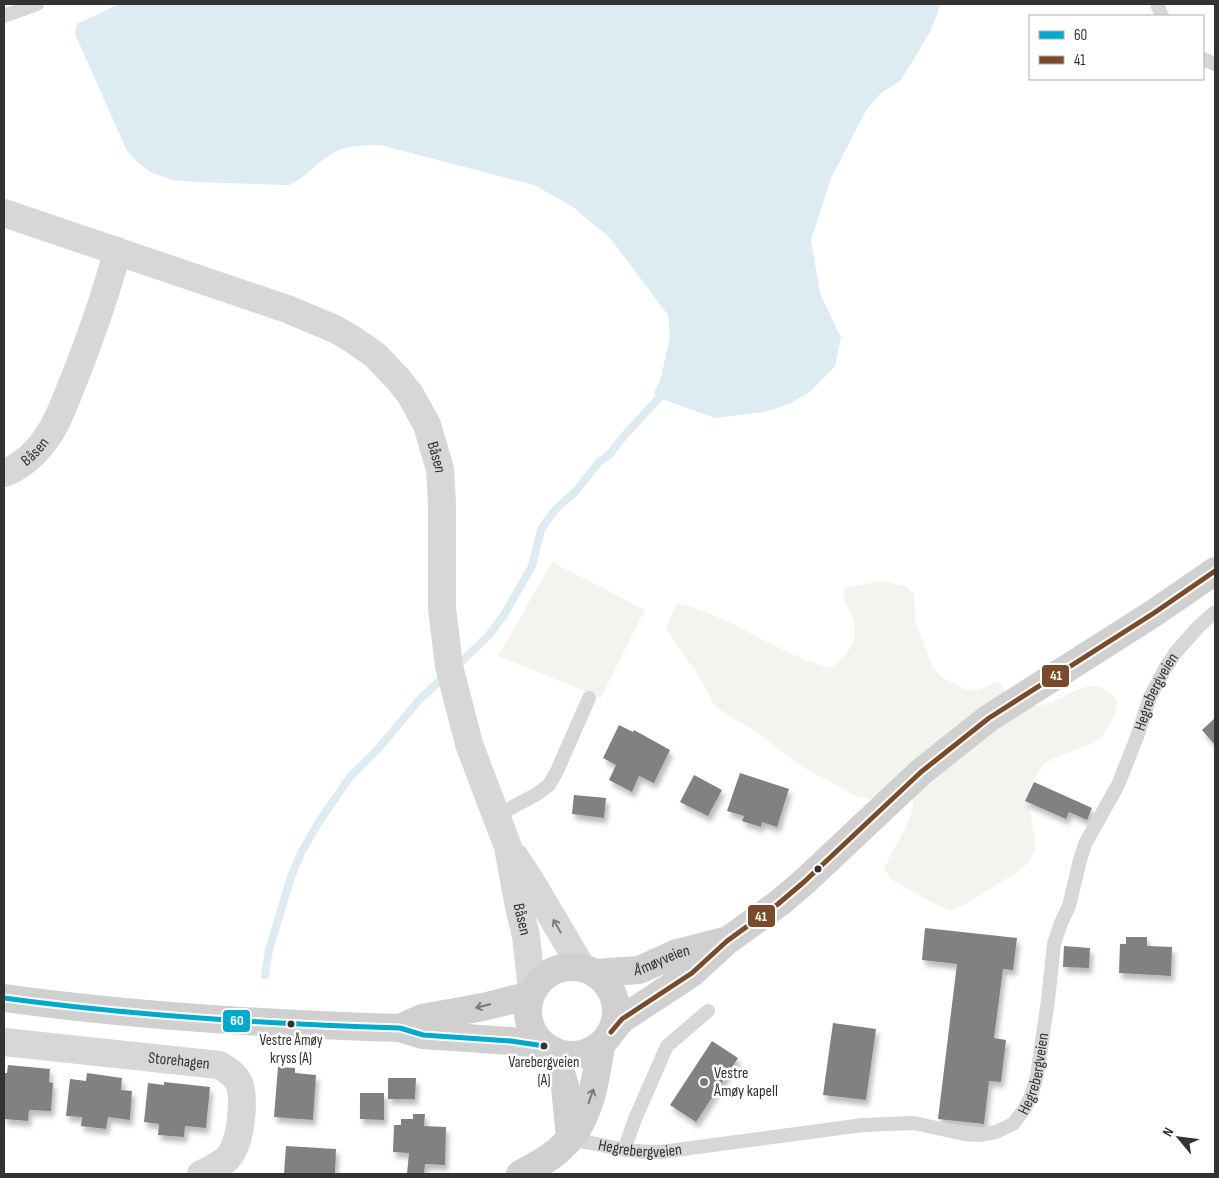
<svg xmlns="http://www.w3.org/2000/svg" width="1219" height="1178" viewBox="0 0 1219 1178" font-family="'Sofia Sans Condensed',sans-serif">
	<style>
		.green { fill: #f1f5ed }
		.water { fill: #ddebf3 }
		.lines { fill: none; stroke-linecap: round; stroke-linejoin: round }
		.stream { stroke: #ddebf3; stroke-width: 8 }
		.building { fill: #818181; filter: url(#shadow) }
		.service { stroke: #d7d7d7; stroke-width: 14 }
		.minor { stroke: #d7d7d7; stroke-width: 28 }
		.secondary { stroke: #d0d0d0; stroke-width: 28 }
		.bus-1-casing { stroke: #fff; stroke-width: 9 }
		.bus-2-casing { stroke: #fff; stroke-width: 9 }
		.bus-1 { stroke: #00a9ce; stroke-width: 5 }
		.bus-2 { stroke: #7a4b2a; stroke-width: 5 }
		.oneway { stroke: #7d7d7d }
		.oneway2 { stroke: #7a7a7a }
		.bus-dot { fill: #333; stroke: #fff; stroke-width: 2 }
		.poi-dot { fill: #7a7a7a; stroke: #fff; stroke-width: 2 }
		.labels { text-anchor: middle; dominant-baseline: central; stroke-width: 5; stroke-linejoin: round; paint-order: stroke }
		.bus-label { font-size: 15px; fill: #333; stroke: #fff }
		.street-label { font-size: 16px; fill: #333; stroke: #fff }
		.poi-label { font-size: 16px; fill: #333; stroke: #fff; text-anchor: start }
		.line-badge { stroke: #fff; stroke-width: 2 }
		.badge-label { font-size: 14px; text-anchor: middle; font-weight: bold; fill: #fff }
	</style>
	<defs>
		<filter id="shadow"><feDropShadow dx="3" dy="5.5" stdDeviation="2.5" flood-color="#0004"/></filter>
	</defs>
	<rect width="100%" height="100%" fill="#fff"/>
	<g class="green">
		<path d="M 552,562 L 645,610 L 601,698 L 498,656 Z"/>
		<path d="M 881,581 L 905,586 L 914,594 L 915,619 L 919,632 L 933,668 L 941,677 L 964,689 L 977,690 L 999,682 L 1005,691 L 1029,706 C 1037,706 1044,705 1052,702 C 1077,692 1095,672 1117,701 L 1116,713 L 1103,736 L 1092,744 L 1056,757 L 1044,764 L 1037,775 L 1030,787 L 1028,800 L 1035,839 L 1034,852 L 1028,863 L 1019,871 L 962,906 L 950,910 L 937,905 L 895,882 L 884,870 C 893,847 910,827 914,802 L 905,794 L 868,799 L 856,796 L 799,765 L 757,732 L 723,712 L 713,703 L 695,670 L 687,660 L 666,628 L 677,603 C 732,615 776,655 831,668 C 849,656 862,635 851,614 C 844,600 843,605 844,588 Z"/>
	</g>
	<path class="water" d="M 119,4 L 941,4 L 930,32 L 901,80 L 881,93 L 867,109 L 831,178 L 811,240 L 820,293 L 841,338 L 835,366 L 810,392 L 789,404 L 764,412 L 715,418 L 656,397 L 654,393 L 661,378 L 670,335 L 668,315 L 610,238 L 573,207 L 534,185 L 380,145 C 365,145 347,145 333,153 C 317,162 306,178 289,185 L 195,182 L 172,180 L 152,173 L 138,163 L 127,151 L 75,34 L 77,24 Z"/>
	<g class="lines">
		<g class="stream">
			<path d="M 455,668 L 489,635 L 504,615 L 532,566 L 541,530 L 548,519 L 556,509 L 575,492 L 599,462 L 609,455 L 624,436 L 659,398"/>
			<path d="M 265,975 L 269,950 L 291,877 L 301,853 L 320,820 L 350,777 L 378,749 L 420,699 L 446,675"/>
		</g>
	</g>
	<g class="building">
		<path d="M 1215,718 L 1215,745 L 1202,730 Z"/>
		<path d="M 619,725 L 633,732 L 634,730 L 670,750 L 654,783 L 639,776 L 632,792 L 609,780 L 616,765 L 603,758 Z"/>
		<path d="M 740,773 L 789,789 L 777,827 L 762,822 L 761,827 L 742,821 L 744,816 L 727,811 Z"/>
		<path d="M 694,775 L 722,790 L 708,816 L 680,802 Z"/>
		<path d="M 1034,782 L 1092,808 L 1087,820 L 1069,812 L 1066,819 L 1025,801 Z"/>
		<path d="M 574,795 L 606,798 L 604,818 L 572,814 Z"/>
		<path d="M 925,928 L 1017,938 L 1013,970 L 1003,969 L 994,1038 L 1006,1040 L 1001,1082 L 989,1081 L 984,1124 L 938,1119 L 957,964 L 922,960 Z"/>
		<path d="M 1126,937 L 1147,937 L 1147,946 L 1172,947 L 1171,976 L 1119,973 L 1120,944 L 1126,944 Z"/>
		<path d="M 1064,946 L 1090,948 L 1089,968 L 1063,967 Z"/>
		<path d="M 833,1023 L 876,1029 L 866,1100 L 823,1095 Z"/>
		<path d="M 712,1041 L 738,1058 L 696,1122 L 670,1105 Z"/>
		<path d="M 8,1065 L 50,1069 L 49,1082 L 53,1083 L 51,1111 L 29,1110 L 28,1121 L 4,1119 L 4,1073 L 7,1073 Z"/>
		<path d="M 278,1067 L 295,1068 L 295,1073 L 316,1075 L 313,1120 L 274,1117 Z"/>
		<path d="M 87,1073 L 122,1078 L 121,1090 L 132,1091 L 130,1120 L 108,1117 L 106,1129 L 81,1126 L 82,1117 L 66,1116 L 70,1079 L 86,1081 Z"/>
		<path d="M 388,1078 L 416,1078 L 415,1099 L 388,1099 Z"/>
		<path d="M 164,1082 L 210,1087 L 206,1128 L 185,1126 L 184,1137 L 158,1135 L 159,1124 L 144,1122 L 148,1083 L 164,1085 Z"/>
		<path d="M 360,1093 L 384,1093 L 384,1120 L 360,1119 Z"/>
		<path d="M 413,1114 L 425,1114 L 424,1126 L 446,1127 L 445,1165 L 425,1164 L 424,1174 L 407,1174 L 409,1153 L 393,1152 L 394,1125 L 401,1125 L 401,1119 L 413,1119 Z"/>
		<path d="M 286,1146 L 336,1149 L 335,1174 L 284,1174 Z"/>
	</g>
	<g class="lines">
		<g class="service">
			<path d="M 1157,4 L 1162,16"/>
			<path d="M 4,16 L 37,4"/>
			<path d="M 1203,59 L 1215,64"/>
			<path d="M 496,816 L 537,794 L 549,785 L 557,771 L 589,698"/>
			<path id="s1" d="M 570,1139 C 600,1144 629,1153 661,1152 L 863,1125 L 914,1123 L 964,1134 L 979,1135 L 996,1132 L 1013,1124 L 1024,1110 L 1031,1096 L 1037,1076 L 1048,1000 L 1054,944 L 1061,923 L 1069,906 L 1080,860 L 1085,844 L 1118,785 L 1137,737 L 1150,697 L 1166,667 L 1176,652 L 1199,626 L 1215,612"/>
			<path d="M 624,1150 L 635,1119 L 667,1046 L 708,1011"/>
		</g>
		<g class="minor">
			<path id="s2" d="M 4,213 L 287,309 L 335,329 L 352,339 L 375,355 L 397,378 L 410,394 L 427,425 L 440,469 L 442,503 L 442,608 L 449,666 L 469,744 L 508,847 L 519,907 L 526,936 L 532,991"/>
			<path id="s3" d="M 4,473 C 21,467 34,455 45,440 C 58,423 65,401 73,382 C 90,339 106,296 117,251"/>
			<path d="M 515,857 L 532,883 L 582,968"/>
			<path id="s4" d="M 4,1042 L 219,1065 C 226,1069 235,1074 239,1083 C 245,1098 241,1137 232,1152 C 226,1163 212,1169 201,1174"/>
		</g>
		<g class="secondary">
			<circle cx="572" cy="1011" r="44"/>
			<path id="s5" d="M 594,973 L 639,970 L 677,953 L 724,941"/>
			<path d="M 4,998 C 135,1016 267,1024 400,1028 L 423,1035 L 511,1041 L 544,1046"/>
			<path d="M 400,1028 L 422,1018 L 483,1007 L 531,995"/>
			<path d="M 611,1032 L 622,1019 L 692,973 L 727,941 L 778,904 L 804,882 L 921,772 L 989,718 L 1154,613 L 1215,571"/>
			<path d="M 554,1051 L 565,1086 L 570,1139"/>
			<path d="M 520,1174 C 535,1166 550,1159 562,1147 C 590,1122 596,1080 601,1045"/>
		</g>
		<g class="bus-1-casing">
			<path id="bus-1" d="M 4,998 C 135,1016 267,1024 400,1028 L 423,1035 L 511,1041 L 544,1046"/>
		</g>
		<g class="bus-2-casing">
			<path id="bus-2" d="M 611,1032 L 622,1019 L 692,973 L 727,941 L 778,904 L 804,882 L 921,772 L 989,718 L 1154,613 L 1215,571"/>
		</g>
		<use href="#bus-1" class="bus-1"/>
		<use href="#bus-2" class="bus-2"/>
	</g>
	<defs><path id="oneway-shaft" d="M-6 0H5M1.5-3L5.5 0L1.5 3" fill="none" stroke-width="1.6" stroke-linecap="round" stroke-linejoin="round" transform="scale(1.25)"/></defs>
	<use class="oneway" href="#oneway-shaft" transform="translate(557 926) rotate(-120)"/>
	<g class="oneway2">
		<use href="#oneway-shaft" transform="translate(483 1006) rotate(167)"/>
		<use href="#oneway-shaft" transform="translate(591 1096) rotate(-71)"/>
	</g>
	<g class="bus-dot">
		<circle cx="818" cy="869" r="4.5"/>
		<circle cx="291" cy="1024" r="4.5"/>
		<circle cx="544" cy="1046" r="4.5"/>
	</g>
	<circle class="poi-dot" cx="704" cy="1082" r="5"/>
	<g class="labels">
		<g class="bus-label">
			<text x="291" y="1040">Vestre Åmøy<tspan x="291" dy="18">kryss (A)</tspan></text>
			<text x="544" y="1062">Varebergveien<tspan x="544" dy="18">(A)</tspan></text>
		</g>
		<g class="street-label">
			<text stroke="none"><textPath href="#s3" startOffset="38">Båsen</textPath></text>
			<text stroke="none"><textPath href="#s2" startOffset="520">Båsen</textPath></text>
			<text stroke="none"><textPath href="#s1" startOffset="910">Hegrebergveien</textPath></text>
			<text stroke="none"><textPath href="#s2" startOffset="994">Båsen</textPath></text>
			<text stroke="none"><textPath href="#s5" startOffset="70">Åmøyveien</textPath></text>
			<text stroke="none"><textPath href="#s4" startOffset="176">Storehagen</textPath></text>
			<text stroke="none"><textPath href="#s1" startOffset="505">Hegrebergveien</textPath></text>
			<text stroke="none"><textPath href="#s1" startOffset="71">Hegrebergveien</textPath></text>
		</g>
		<g class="poi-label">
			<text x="714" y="1073">Vestre<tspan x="714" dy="18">Åmøy kapell</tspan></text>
		</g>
	</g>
	<g class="line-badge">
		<rect x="1041" y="664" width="29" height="24" rx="5" fill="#7a4b2a"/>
		<rect x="747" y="904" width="29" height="24" rx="5" fill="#7a4b2a"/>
		<rect x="222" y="1009" width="29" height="24" rx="5" fill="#00a9ce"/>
	</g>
	<g class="badge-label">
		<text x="1056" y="680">41</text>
		<text x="761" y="921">41</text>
		<text x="237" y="1025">60</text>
	</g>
	<rect width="1219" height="1178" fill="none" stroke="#333333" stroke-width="10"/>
	<rect x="1029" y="15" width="175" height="65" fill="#ffffff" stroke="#adadad"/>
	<rect x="1039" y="31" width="25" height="8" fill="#00a9ce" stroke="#adadad"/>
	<text x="1074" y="40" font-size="15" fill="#333333">60</text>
	<rect x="1039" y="56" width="25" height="8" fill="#7a4b2a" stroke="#adadad"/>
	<text x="1074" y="65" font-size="15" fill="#333333">41</text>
	<g transform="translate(1179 1138) rotate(299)" stroke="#ffffff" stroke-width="4" paint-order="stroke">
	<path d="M0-4L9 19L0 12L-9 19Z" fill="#333333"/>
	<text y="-8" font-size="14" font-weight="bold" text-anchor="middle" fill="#333333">N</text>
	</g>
</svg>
